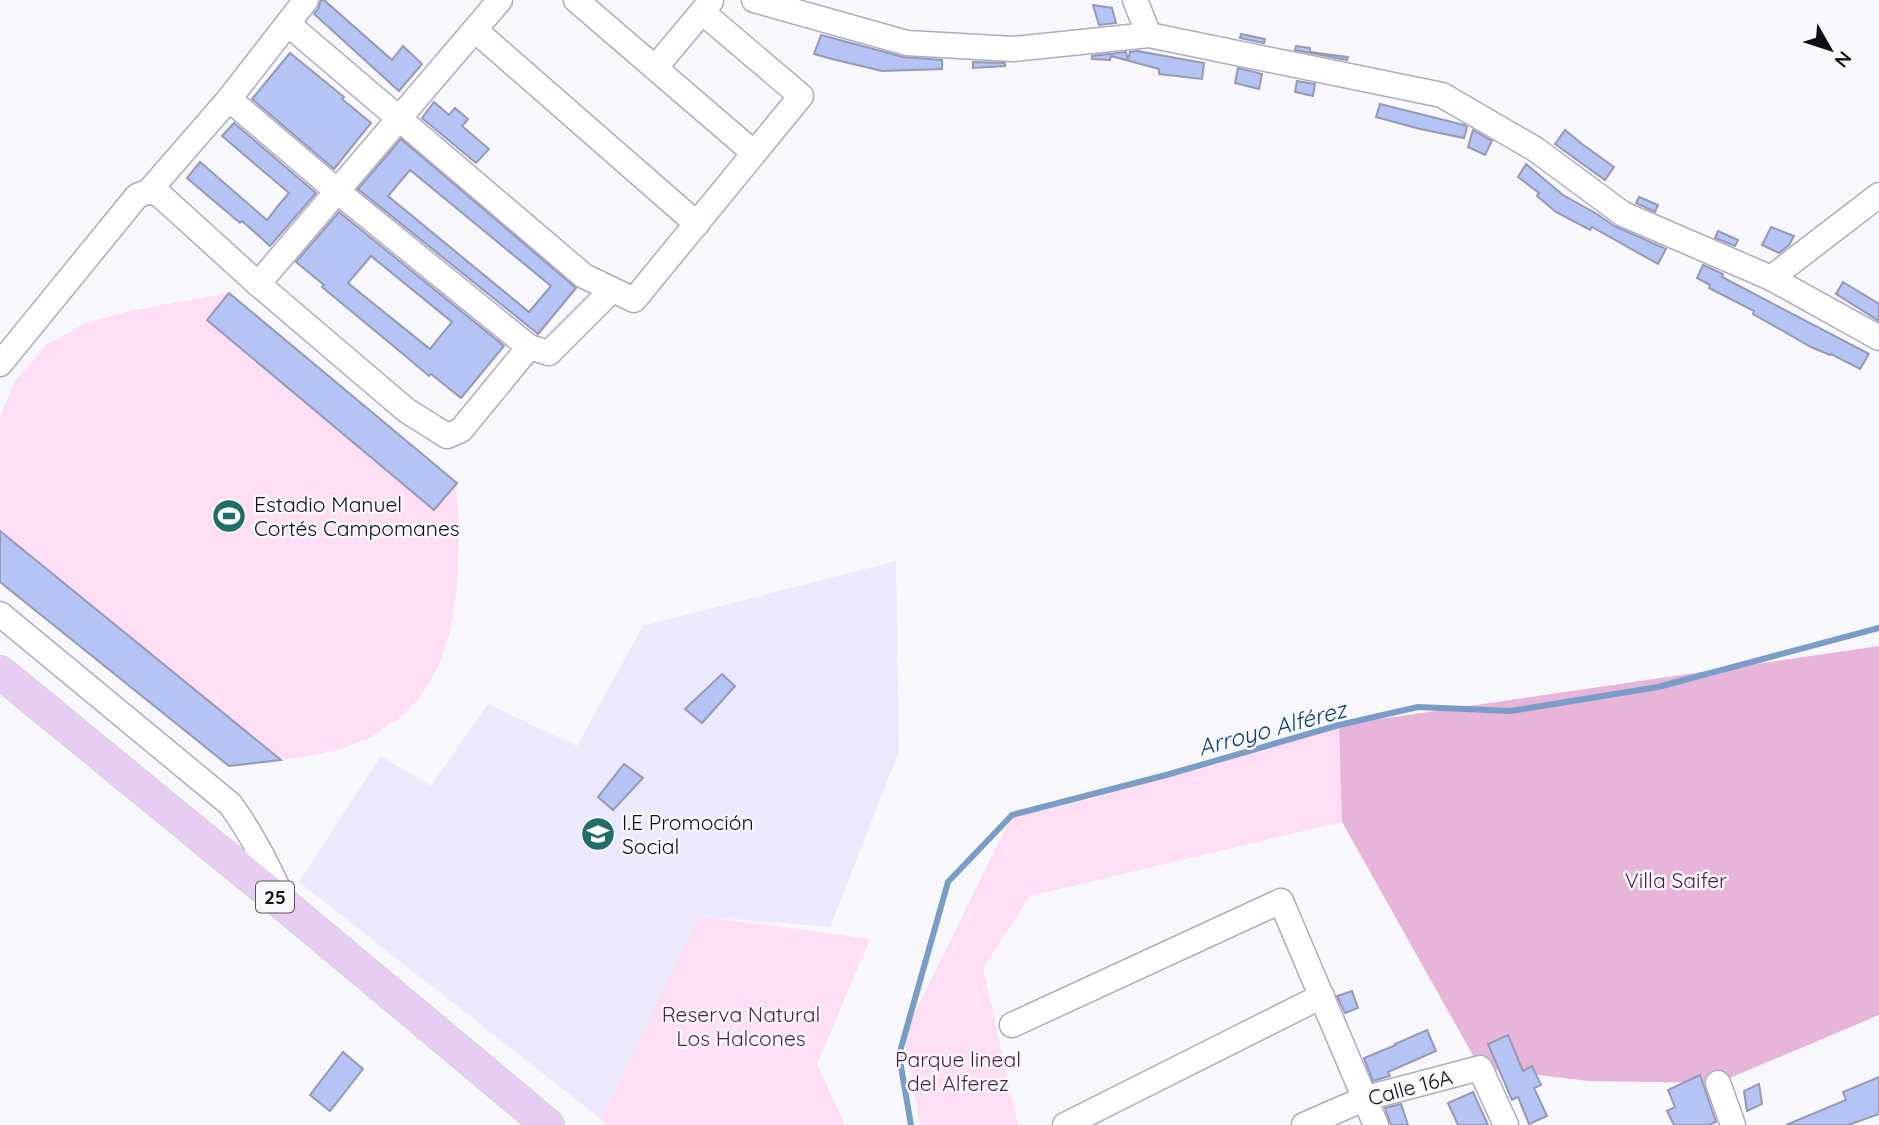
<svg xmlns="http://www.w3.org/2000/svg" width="1879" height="1125" viewBox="0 0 1879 1125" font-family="Quicksand,sans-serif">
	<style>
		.built { fill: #ece8fe }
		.green { fill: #fddef4 }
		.forest { fill: #e6b5d9 }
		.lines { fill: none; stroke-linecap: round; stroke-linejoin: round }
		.stream { stroke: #799dc6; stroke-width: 6 }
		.building { fill: #b6c3f5; stroke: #949ab4; stroke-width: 2; fill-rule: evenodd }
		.minor-casing { stroke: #afa9c4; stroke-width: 27 }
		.major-casing { stroke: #d4d4d5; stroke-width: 34 }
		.minor { stroke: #fff; stroke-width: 24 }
		.major { stroke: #e6cdf1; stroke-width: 32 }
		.labels { text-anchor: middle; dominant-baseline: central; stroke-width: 5; stroke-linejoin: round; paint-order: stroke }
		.shield { fill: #f8f7fc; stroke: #56545c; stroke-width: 2 }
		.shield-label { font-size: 19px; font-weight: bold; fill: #100e17 }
		.poi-label { font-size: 21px; fill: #100e17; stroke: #f8f7fc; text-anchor: start }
		.park-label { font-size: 21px; fill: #521a47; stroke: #f8f7fc }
		.street-label { font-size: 21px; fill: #100e17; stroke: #f8f7fc }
		.water-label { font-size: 23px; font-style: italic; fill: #093f73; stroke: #f8f7fc }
	</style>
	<rect width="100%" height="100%" fill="#f8f7fc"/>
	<path class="built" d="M 896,561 L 899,751 L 830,927 L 699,916 L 601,1119 L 299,882 L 381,756 L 431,786 L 488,704 L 577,746 L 643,626 Z"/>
	<g class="green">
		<path d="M 229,293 L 457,483 C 459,560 466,654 406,712 C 401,717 394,721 388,725 C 383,729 377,734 371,737 C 328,758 276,760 229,766 L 0,582 L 0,416 L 15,381 L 47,344 L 86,323 L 130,311 Z"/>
		<path d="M 1339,725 L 1342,822 L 1030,896 L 983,968 L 1018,1125 L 920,1125 L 904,1035 L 1012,815 Z"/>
		<path d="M 699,916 L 870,939 L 817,1064 L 845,1125 L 606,1125 L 601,1119 Z"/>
	</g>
	<path class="forest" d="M 1879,646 L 1879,1015 L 1718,1083 L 1588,1081 L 1480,1068 L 1342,822 L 1339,725 Z"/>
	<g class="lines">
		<path class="stream" d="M 911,1125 L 899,1055 L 948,882 L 1012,815 L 1166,775 L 1339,725 L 1418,707 L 1511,711 L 1658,687 L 1879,628"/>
	</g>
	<g class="building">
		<path d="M 321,0 L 324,0 L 392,60 L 403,46 L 422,64 L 399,91 L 314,14 L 318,9 Z"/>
		<path d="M 1093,5 L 1112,8 L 1116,23 L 1099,25 Z"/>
		<path d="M 1241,34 L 1265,39 L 1264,43 L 1240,38 Z"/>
		<path d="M 821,35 L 903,57 L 942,60 L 942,69 L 882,71 L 832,59 L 814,54 Z"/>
		<path d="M 1296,46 L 1310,48 L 1310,52 L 1348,57 L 1347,60 L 1295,50 Z"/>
		<path d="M 1137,51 L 1204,63 L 1202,79 L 1159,74 L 1159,69 L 1111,56 L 1110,60 L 1092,59 L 1092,56 L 1126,52 L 1128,60 L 1130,52 Z"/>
		<path d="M 290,53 L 344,97 L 342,99 L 371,123 L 334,169 L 252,99 Z"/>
		<path d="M 973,62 L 1005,63 L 1005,66 L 973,68 Z"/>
		<path d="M 1238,68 L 1262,74 L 1259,89 L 1235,83 Z"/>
		<path d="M 1297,81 L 1315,84 L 1313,96 L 1295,92 Z"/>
		<path d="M 434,102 L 449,115 L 455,108 L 468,119 L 462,126 L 489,149 L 476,163 L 422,118 Z"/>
		<path d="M 1380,104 L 1464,125 L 1467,127 L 1464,138 L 1420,129 L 1376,117 Z"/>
		<path d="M 234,123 L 316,193 L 270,246 L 242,221 L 240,223 L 187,178 L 200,162 L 267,220 L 278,206 L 289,193 L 222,136 Z"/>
		<path d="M 1473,130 L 1492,141 L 1485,155 L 1468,147 Z"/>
		<path d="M 1565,130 L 1582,144 L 1614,167 L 1605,180 L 1555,144 Z"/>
		<path d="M 401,139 L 576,288 L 538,334 L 358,189 ZM 410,170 L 551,286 L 529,312 L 388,196 Z"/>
		<path d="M 1526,164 L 1563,195 L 1597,214 L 1614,226 L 1666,249 L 1658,264 L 1592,227 L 1590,230 L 1556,212 L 1537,196 L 1539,193 L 1518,177 Z"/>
		<path d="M 1639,197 L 1658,205 L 1655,212 L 1636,203 Z"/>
		<path d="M 339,212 L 504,346 L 461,398 L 431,374 L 429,376 L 403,354 L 322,287 L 324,285 L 296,262 ZM 371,256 L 452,322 L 430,349 L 348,283 Z"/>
		<path d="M 1771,227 L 1794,236 L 1789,245 L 1779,253 L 1762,245 Z"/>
		<path d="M 1718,231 L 1738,240 L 1735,246 L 1715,238 Z"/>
		<path d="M 1703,265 L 1723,274 L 1722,277 L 1869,354 L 1860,369 L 1831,354 L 1830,355 L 1811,347 L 1753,314 L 1754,311 L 1709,288 L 1710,285 L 1697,278 Z"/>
		<path d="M 1843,282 L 1879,304 L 1879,321 L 1836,294 Z"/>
		<path d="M 229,293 L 457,483 L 434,510 L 207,320 Z"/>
		<path d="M 0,531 L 281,760 L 229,766 L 0,582 Z"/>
		<path d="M 722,674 L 735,686 L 702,723 L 685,709 Z"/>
		<path d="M 624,764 L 643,778 L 613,810 L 598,797 Z"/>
		<path d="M 1352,991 L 1358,1008 L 1345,1013 L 1337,996 Z"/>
		<path d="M 1427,1030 L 1436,1051 L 1388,1072 L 1390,1076 L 1373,1081 L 1364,1058 L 1396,1045 L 1395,1044 Z"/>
		<path d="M 1508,1035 L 1523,1071 L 1532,1066 L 1541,1085 L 1534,1088 L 1547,1116 L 1529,1124 L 1518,1097 L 1512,1100 L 1488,1044 Z"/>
		<path d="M 343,1052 L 363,1069 L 330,1111 L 310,1095 Z"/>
		<path d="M 1700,1075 L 1716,1122 L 1708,1125 L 1674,1125 L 1667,1111 L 1675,1107 L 1668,1090 Z"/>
		<path d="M 1879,1077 L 1879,1114 L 1848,1125 L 1786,1125 L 1846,1100 L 1843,1092 Z"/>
		<path d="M 1759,1084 L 1762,1104 L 1747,1111 L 1744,1091 Z"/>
		<path d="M 1473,1092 L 1488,1125 L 1458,1125 L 1448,1103 Z"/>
		<path d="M 1401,1104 L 1408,1125 L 1391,1125 L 1385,1108 Z"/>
	</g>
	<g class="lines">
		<g class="minor-casing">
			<g id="minor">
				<path d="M 576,0 L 754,153"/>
				<path d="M 754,0 L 907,43 L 1014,49 L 1149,35 L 1442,95 L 1535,149 L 1623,214 L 1771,278 L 1879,338"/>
				<path d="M 1135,0 L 1149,35"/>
				<path d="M 288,24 L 584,276 L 634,300 L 801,96 L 702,12"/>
				<path d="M 475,30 L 697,224"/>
				<path d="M 655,68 L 711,1"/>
				<path d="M 229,99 L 337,191 L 529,347"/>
				<path d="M 149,191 L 160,195 L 258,284 L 406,410 L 447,436 L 461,430 L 529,347 L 549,353 L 612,290"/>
				<path d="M 1771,278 L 1879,195"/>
				<path d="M 258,284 L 500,0"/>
				<path d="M 0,364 L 137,196 L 149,191 L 229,99 L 306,0"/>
				<path d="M 0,614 L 230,804 C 253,835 269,869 285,903"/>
				<path d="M 1012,1025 L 1281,901 L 1376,1125"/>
				<path d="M 1718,1083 L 1733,1125"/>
				<path d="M 1065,1125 L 1322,996"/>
				<path d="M 1304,1125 L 1366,1098 L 1480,1068 L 1506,1125"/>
			</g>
		</g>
		<g class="major-casing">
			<path id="major" d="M 0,672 L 287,907 L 548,1125"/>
		</g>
		<use href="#minor" class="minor"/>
		<use href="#major" class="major"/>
	</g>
	<defs>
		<g id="stadium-disc" transform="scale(1.75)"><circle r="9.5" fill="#226d68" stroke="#f8f7fc"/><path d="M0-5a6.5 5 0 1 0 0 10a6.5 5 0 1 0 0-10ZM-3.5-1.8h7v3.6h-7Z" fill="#fff"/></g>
		<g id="school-disc" transform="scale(1.75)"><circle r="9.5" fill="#226d68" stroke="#f8f7fc"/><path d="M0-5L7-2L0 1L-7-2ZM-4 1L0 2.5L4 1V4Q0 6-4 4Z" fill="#fff"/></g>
	</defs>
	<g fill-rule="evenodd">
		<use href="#stadium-disc" x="229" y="516"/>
		<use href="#school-disc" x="598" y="834"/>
	</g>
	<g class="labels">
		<rect class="shield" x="256" y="881.5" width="38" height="31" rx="5"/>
		<g class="shield-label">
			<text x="275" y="897">25</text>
		</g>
		<g class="poi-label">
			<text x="254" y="504">Estadio Manuel<tspan x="254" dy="24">Cortés Campomanes</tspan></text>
			<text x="622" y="822">I.E Promoción<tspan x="622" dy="24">Social</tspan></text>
		</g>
		<g class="park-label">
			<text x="1676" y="880">Villa Saifer</text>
			<text x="741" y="1014">Reserva Natural<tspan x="741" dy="24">Los Halcones</tspan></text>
			<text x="958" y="1059">Parque lineal<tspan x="958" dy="24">del Alferez</tspan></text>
		</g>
		<g class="street-label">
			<text transform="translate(1410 1087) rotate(-15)">Calle 16A</text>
		</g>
		<g class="water-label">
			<text transform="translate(1272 728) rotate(-15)">Arroyo Alférez</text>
		</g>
	</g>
	<g transform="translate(1830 49) rotate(129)" stroke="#f8f7fc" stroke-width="5" paint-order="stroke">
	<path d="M0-5L12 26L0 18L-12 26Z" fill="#100e17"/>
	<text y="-10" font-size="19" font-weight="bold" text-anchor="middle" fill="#100e17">N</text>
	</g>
</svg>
